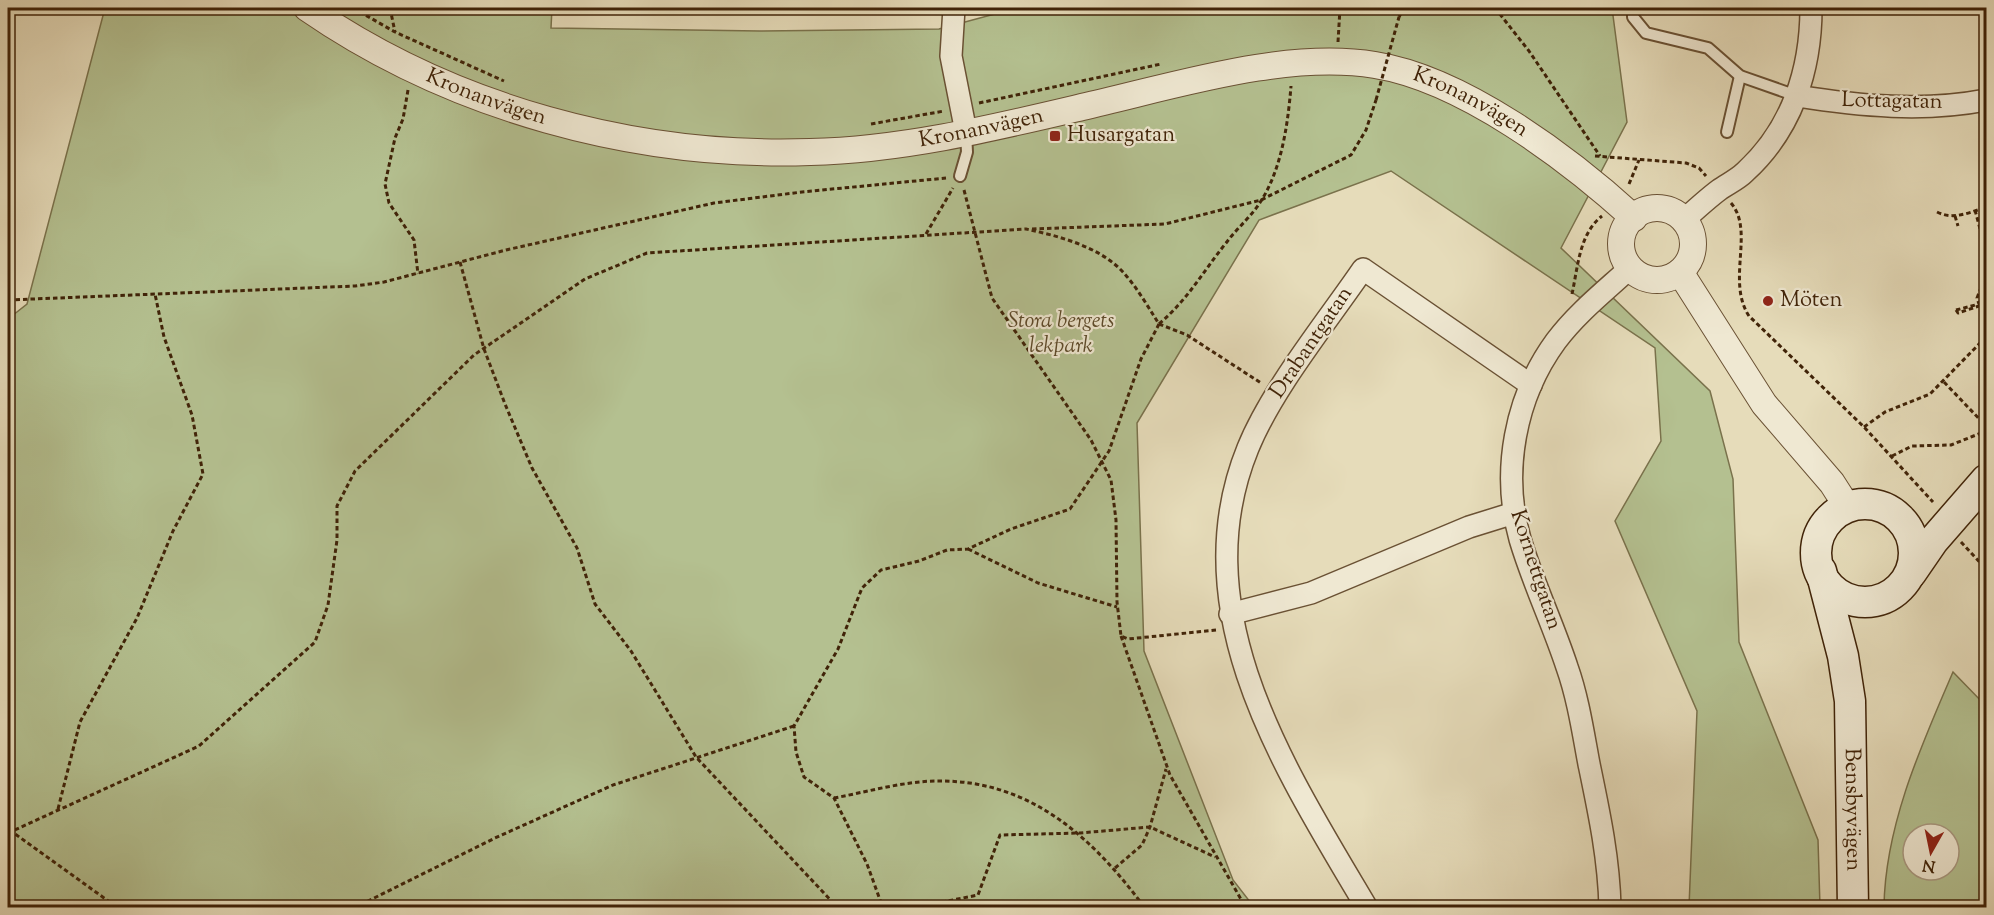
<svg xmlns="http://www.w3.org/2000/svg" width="1994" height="915" viewBox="0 0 1994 915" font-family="'Sorts Mill Goudy',serif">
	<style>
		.green { fill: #b4c090; stroke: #7a724c; stroke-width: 1.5; fill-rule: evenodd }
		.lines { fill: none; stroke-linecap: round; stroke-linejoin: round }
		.service-casing { stroke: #6a5134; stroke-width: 14 }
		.minor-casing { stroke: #6a5134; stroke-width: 24 }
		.tertiary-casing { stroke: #6a5134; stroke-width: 28 }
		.secondary-casing { stroke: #402308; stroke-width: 33 }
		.path { stroke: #402308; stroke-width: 3; stroke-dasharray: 4.5 3; stroke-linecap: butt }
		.service { stroke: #efe8d2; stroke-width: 10 }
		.minor { stroke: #efe8d2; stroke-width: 21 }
		.tertiary { stroke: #efe8d2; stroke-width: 26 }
		.secondary { stroke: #efe8d2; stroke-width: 30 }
		.path-bridge { stroke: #402308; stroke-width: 3; stroke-dasharray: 4.5 3; stroke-linecap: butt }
		.poi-dot { fill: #8f2418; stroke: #efe8d2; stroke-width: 2 }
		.labels { text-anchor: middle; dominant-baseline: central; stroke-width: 4.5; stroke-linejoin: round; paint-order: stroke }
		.street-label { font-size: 22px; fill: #402308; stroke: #efe8d2 }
		.poi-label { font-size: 22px; fill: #402308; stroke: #efe8d2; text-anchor: start }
		.park-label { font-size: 22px; font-style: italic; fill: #5d4a2a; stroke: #efe8d2 }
	</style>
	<rect width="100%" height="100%" fill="#e6dcba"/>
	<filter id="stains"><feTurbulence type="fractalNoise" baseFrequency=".00333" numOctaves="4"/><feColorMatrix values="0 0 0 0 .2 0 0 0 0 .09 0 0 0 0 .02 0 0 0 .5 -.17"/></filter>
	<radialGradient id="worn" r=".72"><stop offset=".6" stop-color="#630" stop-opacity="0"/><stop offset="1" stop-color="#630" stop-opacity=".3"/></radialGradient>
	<g class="green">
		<path d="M 105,8 L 552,8 L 551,28 L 760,31 L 939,29 L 1017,8 L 1612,8 L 1627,122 L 1561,248 L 1710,391 L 1733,479 L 1739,642 L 1818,840 L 1820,907 L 1689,907 L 1697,711 L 1615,521 L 1661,441 L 1655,348 L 1391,171 L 1259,220 L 1137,423 L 1144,651 L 1233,880 L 1254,907 L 8,907 L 8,319 L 27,304 Z"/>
		<path d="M 1953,672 L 1986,706 L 1986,907 L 1884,907 C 1885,826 1921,746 1953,672 ZM 1913,834 L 1949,834 L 1949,870 L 1913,870 Z"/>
	</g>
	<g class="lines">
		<g class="service-casing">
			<g id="service">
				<path d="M 1633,8 L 1633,17 L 1646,33 L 1708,48 L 1740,76 L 1797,96"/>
				<path d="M 1727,132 L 1740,76"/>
				<path d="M 960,176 L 967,152 L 966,132"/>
			</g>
		</g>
		<g class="minor-casing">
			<g id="minor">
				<path d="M 954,8 L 951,56 L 966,132"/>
				<path d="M 1797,96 C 1860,106 1924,112 1986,100"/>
				<path d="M 1684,220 C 1695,210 1707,199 1719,190 C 1727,184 1737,180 1745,172 C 1792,129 1811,70 1811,8"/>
				<path d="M 1230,614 L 1311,593 L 1469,527 L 1514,513"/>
				<path d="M 1367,908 C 1286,771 1181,612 1248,448 C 1272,389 1326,323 1363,269 L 1531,385"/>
				<path d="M 1610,908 C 1609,859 1599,812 1589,764 C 1583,732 1578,698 1567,667 C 1553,624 1533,583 1520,539 C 1501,472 1515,397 1556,341 C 1577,313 1605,291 1630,268"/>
			</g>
		</g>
		<g class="tertiary-casing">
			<g id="tertiary">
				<path id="s1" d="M 307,8 C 452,108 635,158 810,152 C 902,150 993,128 1082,107 C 1171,87 1284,50 1375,65 C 1463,79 1568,158 1634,218"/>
				<circle cx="1657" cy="244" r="36"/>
				<path d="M 1680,272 L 1764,404 L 1832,483 L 1848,508"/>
			</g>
		</g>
		<g class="secondary-casing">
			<g id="secondary">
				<circle cx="1865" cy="553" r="49"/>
				<path id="s2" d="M 1821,571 L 1843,656 L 1850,701 L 1853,908"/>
				<path d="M 1911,573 L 1933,541 L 1986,480"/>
			</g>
		</g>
		<g class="path">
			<path d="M 353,8 L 395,32 L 504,81"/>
			<path d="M 390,8 L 395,32"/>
			<path d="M 1398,8 L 1399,15"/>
			<path d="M 1495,8 L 1529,51 L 1600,156"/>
			<path d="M 1399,17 L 1404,8"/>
			<path d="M 1338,42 L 1340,8"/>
			<path d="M 408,90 L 403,119 L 395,138 L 385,184 L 389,203 L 414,240 L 418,274"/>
			<path d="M 979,103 L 1161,64"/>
			<path d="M 871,124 L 944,111"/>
			<path d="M 1595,156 L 1686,163 L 1699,168 L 1706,176"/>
			<path d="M 1629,184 L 1639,160"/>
			<path d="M 964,190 L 992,298 L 1091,440 L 1111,480 L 1116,520 L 1117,602 L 1121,636 L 1128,639 L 1217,630"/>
			<path d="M 1731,203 C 1755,231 1726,281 1749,316 L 1864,427 L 1933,502"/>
			<path d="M 1975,210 L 1986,251"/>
			<path d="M 1937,212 C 1953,220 1968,213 1984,208"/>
			<path d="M 1955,216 L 1958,226"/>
			<path d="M 1032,229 L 1165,224 L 1261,200 L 1351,155 L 1366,130 L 1376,100"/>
			<path d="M 926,234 L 953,188"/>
			<path d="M 460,262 L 484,349 L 505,404 L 532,468 L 577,548 L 595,604 L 631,651 L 696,757 L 838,908"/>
			<path d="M 1572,294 C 1578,267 1579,234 1602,216"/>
			<path d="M 8,300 L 355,286 L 384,282 L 506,250 L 714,203 L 802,192 L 946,178"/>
			<path d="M 1956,310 L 1979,304 L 1977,298 L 1986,275"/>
			<path d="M 1956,310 L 1958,313 L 1982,305 L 1984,300"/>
			<path d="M 1159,324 C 1189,298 1202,273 1226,243 C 1237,228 1252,216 1261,201 C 1282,168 1288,123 1291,86"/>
			<path d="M 1159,324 L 1187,335 L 1261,383"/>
			<path d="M 1944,382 L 1986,426"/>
			<path d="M 1864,427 L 1885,412 L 1930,394 L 1986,337"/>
			<path d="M 1892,456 L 1912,446 L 1951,445 L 1986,431"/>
			<path d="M 1961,542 L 1986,569"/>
			<path d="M 968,549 L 1038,583 L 1117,607"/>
			<path d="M 1979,562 L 1986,547"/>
			<path d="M 1121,636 L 1170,775 L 1246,908"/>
			<path d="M 834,798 C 867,792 904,781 938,781 C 1031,780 1093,838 1145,908"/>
			<path d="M 58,809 L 80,722 L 137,618 L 173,531 L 203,474 L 192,415 L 164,337 L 155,294"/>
			<path d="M 8,822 L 11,831 L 118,908"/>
			<path d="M 8,833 L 199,746 L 315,642 L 328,605 L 337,540 L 337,506 L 355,471 L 474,355 L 585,279 L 647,253 L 1026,229 C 1058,236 1098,246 1122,271 C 1137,287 1148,307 1159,324 L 1141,359 L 1109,451 L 1070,509 L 1011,529 L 968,549 L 947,550 L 919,561 L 881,570 L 862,588 L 838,649 L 794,726 L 796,752 L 804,777 L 834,798 L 867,864 L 883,908"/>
			<path d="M 1115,868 L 1142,845 L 1150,827 L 1166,769"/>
			<path d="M 354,908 L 495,838 L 613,785 L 794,726"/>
			<path d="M 912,908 L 978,895 L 1000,835 L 1080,833 L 1150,827 L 1215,857"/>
		</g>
		<use href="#service" class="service"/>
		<use href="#minor" class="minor"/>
		<use href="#tertiary" class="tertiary"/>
		<use href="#secondary" class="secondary"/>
		<path class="path-bridge" d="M 1376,100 L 1399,17"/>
	</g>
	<g class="poi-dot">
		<rect x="1049" y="130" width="12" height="12" rx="3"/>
		<circle cx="1768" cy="301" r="6"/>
	</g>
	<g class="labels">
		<g class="street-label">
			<text stroke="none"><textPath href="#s1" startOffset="201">Kronanvägen</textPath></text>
			<text transform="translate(1892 102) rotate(1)">Lottagatan</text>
			<text stroke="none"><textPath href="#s1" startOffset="1209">Kronanvägen</textPath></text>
			<text stroke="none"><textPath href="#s1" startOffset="705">Kronanvägen</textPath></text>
			<text transform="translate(1312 343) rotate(-56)">Drabantgatan</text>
			<text transform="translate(1535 570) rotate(72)">Kornettgatan</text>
			<text stroke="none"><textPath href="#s2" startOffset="242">Bensbyvägen</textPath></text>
		</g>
		<g class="poi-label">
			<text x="1067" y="136">Husargatan</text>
			<text x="1780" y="301">Möten</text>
		</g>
		<g class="park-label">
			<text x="1061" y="322">Stora bergets<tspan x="1061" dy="25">lekpark</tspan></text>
		</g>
	</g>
	<rect width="1994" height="915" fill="none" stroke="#e6dcba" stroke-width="30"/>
	<rect x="9" y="9" width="1976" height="897" fill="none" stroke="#402308" stroke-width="3"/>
	<rect x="15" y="15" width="1964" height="885" fill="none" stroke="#402308" stroke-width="1.5"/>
	<g transform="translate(1931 852) rotate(189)"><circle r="28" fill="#efe8d2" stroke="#a99981" stroke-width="1.5"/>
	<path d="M0-4.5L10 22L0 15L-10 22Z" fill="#8f2418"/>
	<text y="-9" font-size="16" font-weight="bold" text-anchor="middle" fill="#402308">N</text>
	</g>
	<rect width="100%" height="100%" filter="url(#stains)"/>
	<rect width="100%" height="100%" fill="url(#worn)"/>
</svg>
